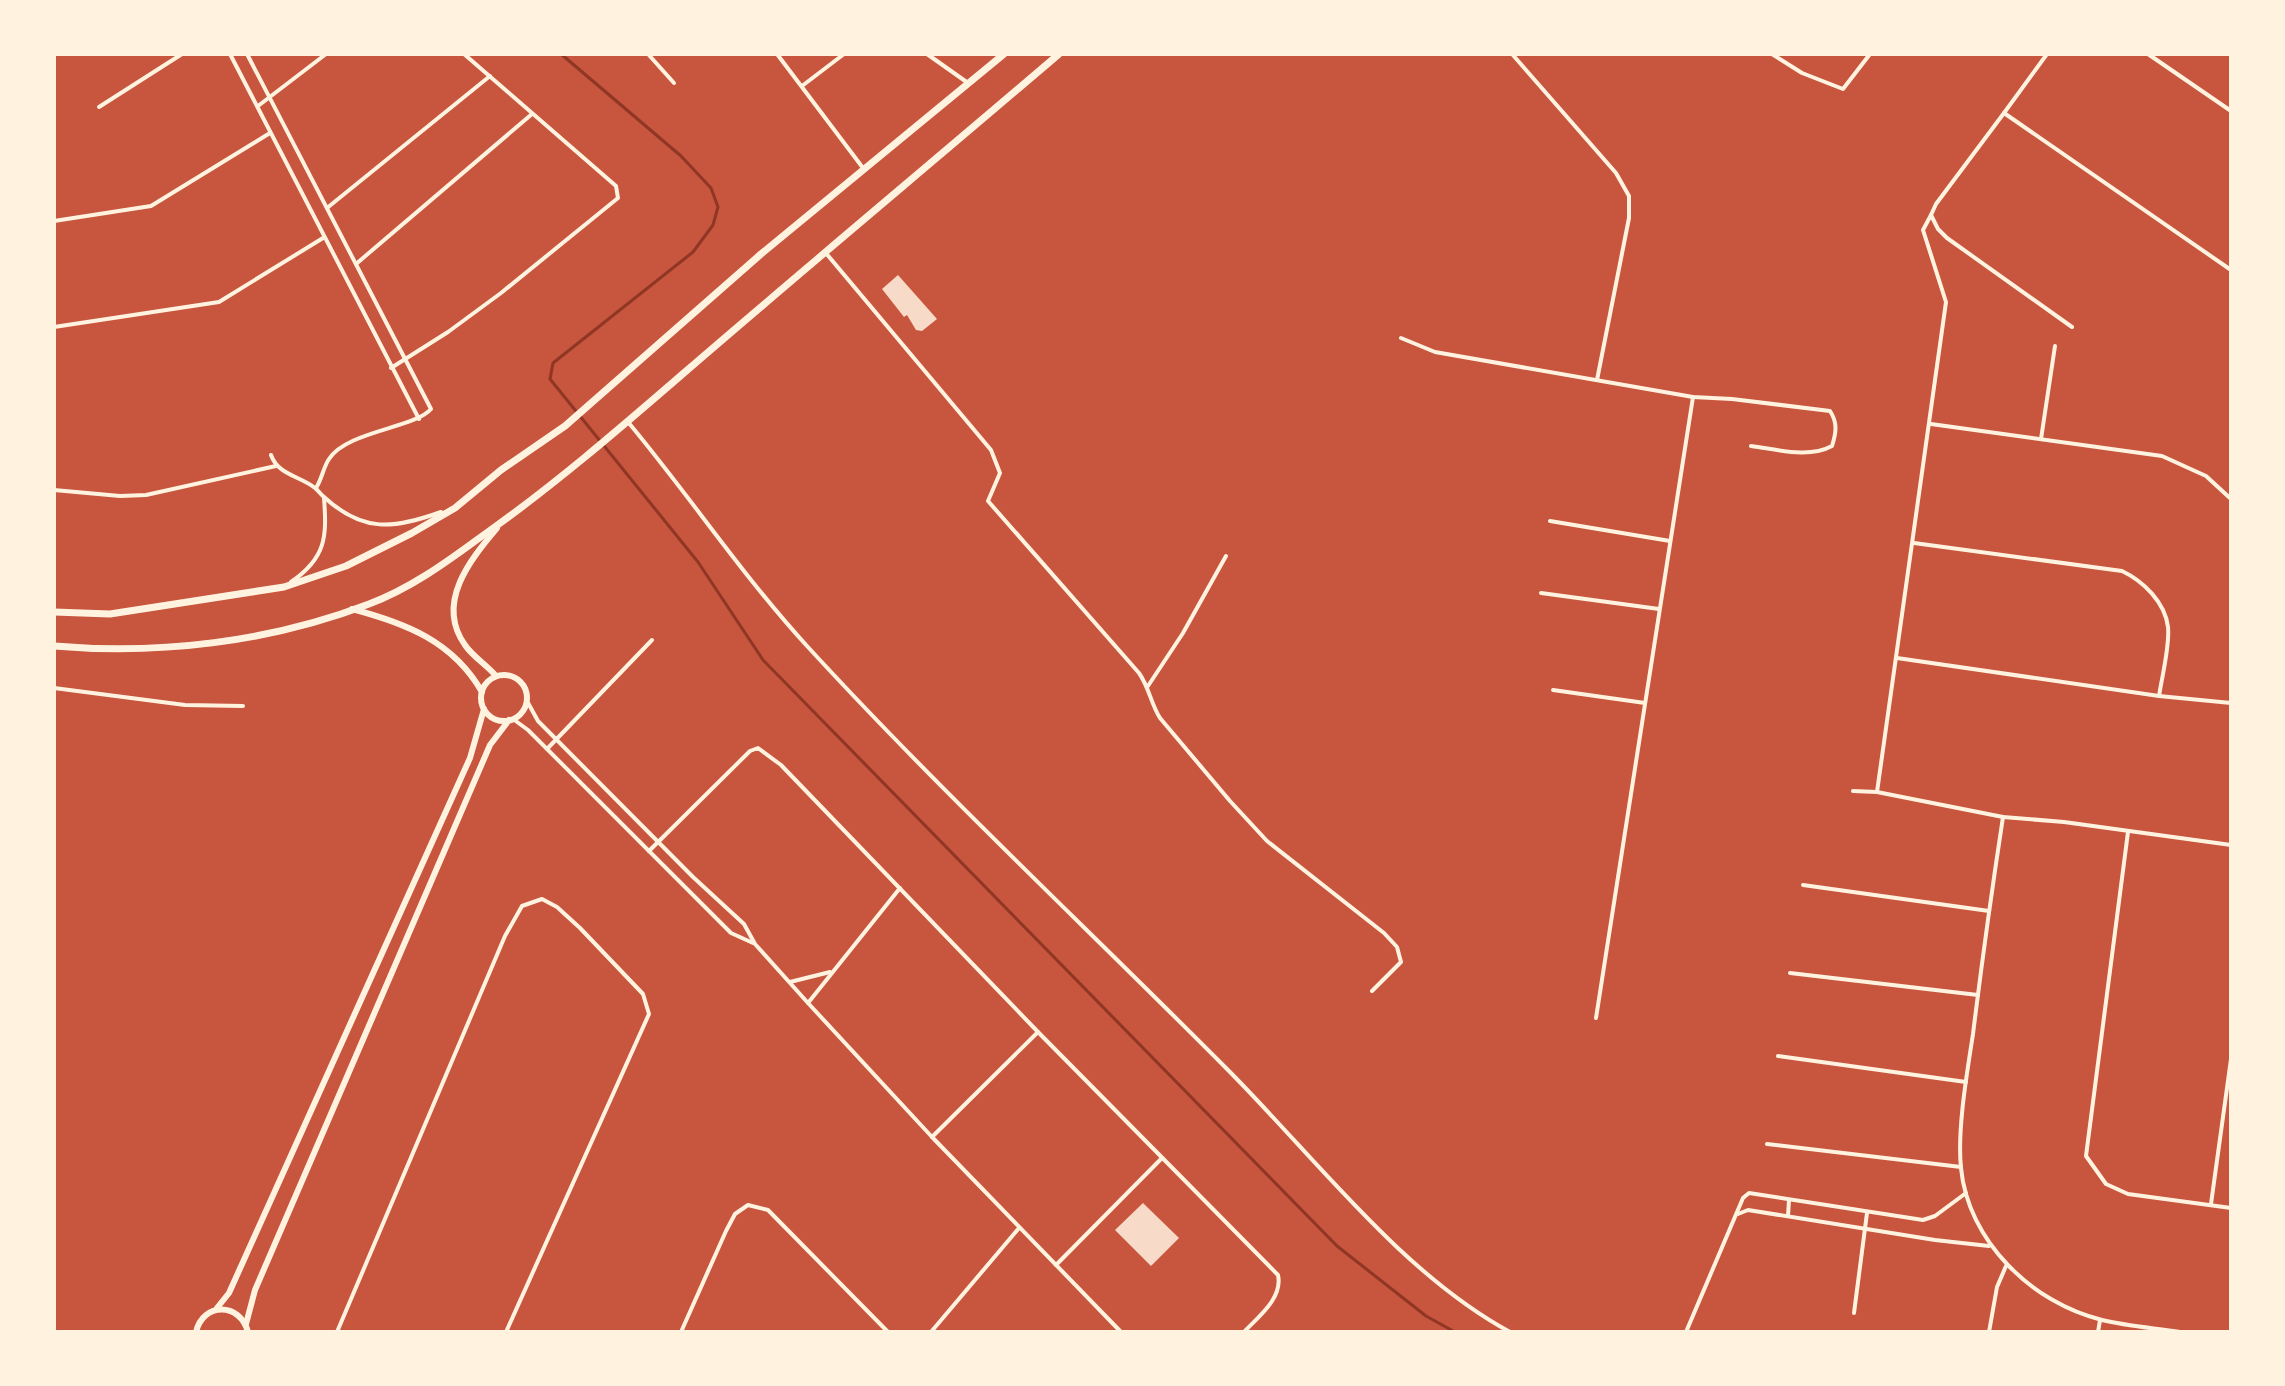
<svg xmlns="http://www.w3.org/2000/svg" width="2285" height="1386" viewBox="0 0 2285 1386" font-family="Montserrat,sans-serif">
	<style>
		.lines { fill: none; stroke-linecap: round; stroke-linejoin: round }
		.stream { stroke: #8f3625; stroke-width: 3 }
		.building { fill: #f7dbc8 }
		.minor { stroke: #fff3e0; stroke-width: 4 }
		.tertiary { stroke: #fff3e0; stroke-width: 6 }
		.trunk { stroke: #fff3e0; stroke-width: 7 }
	</style>
	<rect width="100%" height="100%" fill="#c8553d"/>
	<g class="lines">
		<path class="stream" d="M 561,54 L 681,156 L 711,188 L 718,207 L 713,225 L 693,252 L 553,363 L 550,379 L 698,562 L 763,660 L 1337,1246 L 1426,1316 L 1455,1332"/>
	</g>
	<g class="building">
		<path d="M 898,275 L 937,319 L 922,331 L 916,330 L 907,315 L 904,317 L 882,289 Z"/>
		<path d="M 1143,1203 L 1179,1238 L 1151,1266 L 1115,1230 Z"/>
	</g>
	<g class="lines">
		<g class="minor">
			<path d="M 230,54 L 419,419"/>
			<path d="M 247,54 L 431,409 C 415,428 347,431 329,459 C 323,468 322,479 316,488"/>
			<path d="M 648,54 L 674,83"/>
			<path d="M 777,54 L 863,168"/>
			<path d="M 927,54 L 968,83"/>
			<path d="M 1512,54 L 1616,173 L 1629,196 L 1629,218 L 1597,380"/>
			<path d="M 1772,54 L 1802,73 L 1843,89 L 1870,54"/>
			<path d="M 2047,54 L 2004,113 L 2231,270"/>
			<path d="M 2148,54 L 2231,111"/>
			<path d="M 802,86 L 844,54"/>
			<path d="M 258,106 L 326,54"/>
			<path d="M 99,107 L 182,54"/>
			<path d="M 2004,113 L 1936,204 L 1931,215 L 1938,229 L 1947,238 L 2072,327"/>
			<path d="M 327,208 L 490,76"/>
			<path d="M 54,221 L 151,206 L 270,133"/>
			<path d="M 825,252 L 991,450 L 1000,473 L 988,501 L 1139,673 C 1149,687 1151,704 1160,718 L 1230,801 L 1267,841 L 1384,933 L 1397,947 L 1401,962 L 1372,991"/>
			<path d="M 356,264 L 532,114"/>
			<path d="M 54,327 L 219,302 L 323,238"/>
			<path d="M 1401,338 L 1435,352 L 1693,397 L 1732,399 L 1830,411 C 1838,423 1836,433 1832,446 C 1808,459 1776,449 1751,446"/>
			<path d="M 391,368 L 448,332 L 501,293 L 618,198 L 616,186 L 464,54"/>
			<path d="M 628,422 C 689,495 742,575 807,646 C 941,792 1086,927 1226,1068 C 1314,1156 1401,1273 1510,1332"/>
			<path d="M 1931,424 L 2162,456 L 2206,476 L 2231,499"/>
			<path d="M 2041,439 L 2055,346"/>
			<path d="M 271,455 C 278,475 300,476 315,488 C 318,490 321,495 324,497 C 363,533 394,529 441,512"/>
			<path d="M 54,490 L 120,496 L 146,495 L 276,466"/>
			<path d="M 1550,521 L 1670,541"/>
			<path d="M 1914,543 L 2122,571 C 2143,581 2165,602 2168,627 C 2170,646 2162,676 2159,696"/>
			<path d="M 291,582 C 326,558 327,537 324,498"/>
			<path d="M 1541,593 L 1659,609"/>
			<path d="M 1897,658 L 2159,696 L 2231,703"/>
			<path d="M 1148,686 L 1183,633 L 1226,556"/>
			<path d="M 54,688 L 185,705 L 243,706"/>
			<path d="M 1553,690 L 1645,703"/>
			<path d="M 527,701 L 538,721 L 693,877 L 744,924 L 755,944 L 808,1003 L 932,1137 L 1121,1332"/>
			<path d="M 513,719 L 528,730 L 731,933 L 753,943"/>
			<path d="M 547,749 L 652,640"/>
			<path d="M 1853,791 L 1877,792 L 2003,817 L 2064,822 L 2231,845"/>
			<path d="M 1877,792 L 1946,302 L 1923,230 L 1931,215"/>
			<path d="M 2003,817 C 1992,889 1982,961 1973,1034 C 1967,1073 1957,1130 1961,1168 C 1968,1241 2032,1303 2102,1320 C 2127,1326 2154,1328 2180,1332"/>
			<path d="M 2128,832 L 2086,1156 L 2106,1184 L 2128,1194 L 2231,1208"/>
			<path d="M 649,851 L 750,751 L 758,748 L 781,765 L 1038,1032 L 1278,1275 C 1283,1298 1259,1316 1244,1332"/>
			<path d="M 1803,885 L 1989,911"/>
			<path d="M 1790,973 L 1978,995"/>
			<path d="M 790,982 L 830,972"/>
			<path d="M 808,1003 L 900,888"/>
			<path d="M 1596,1018 L 1693,397"/>
			<path d="M 1778,1056 L 1966,1082"/>
			<path d="M 932,1137 L 1038,1032"/>
			<path d="M 1767,1144 L 1961,1167"/>
			<path d="M 2211,1204 L 2231,1059"/>
			<path d="M 1738,1214 L 1748,1210 L 1935,1240 L 1989,1246"/>
			<path d="M 1788,1216 L 1789,1200"/>
			<path d="M 1056,1265 L 1162,1158"/>
			<path d="M 1854,1313 L 1867,1213"/>
			<path d="M 337,1332 L 505,936 L 522,906 L 542,899 L 557,907 L 580,928 L 643,994 L 649,1014 L 506,1332"/>
			<path d="M 681,1332 L 726,1231 L 735,1214 L 748,1205 L 768,1210 L 888,1332"/>
			<path d="M 931,1332 L 1019,1228"/>
			<path d="M 1686,1332 L 1743,1198 L 1749,1193 L 1923,1220 L 1935,1216 L 1966,1193"/>
			<path d="M 1989,1332 L 1997,1287 L 2006,1266"/>
			<path d="M 2098,1332 L 2100,1320"/>
		</g>
		<g class="tertiary">
			<path d="M 352,609 C 405,623 453,641 482,692"/>
			<circle cx="504" cy="698" r="23"/>
			<path d="M 496,676 C 487,665 473,657 465,645 C 435,603 470,560 497,528"/>
			<path d="M 217,1308 L 229,1293 L 470,758 L 484,709"/>
			<path d="M 246,1324 L 255,1290 L 490,745 L 509,720"/>
			<path d="M 196,1332 C 203,1302 240,1302 248,1332"/>
		</g>
		<g class="trunk">
			<path d="M 54,612 L 110,614 L 284,587 L 346,566 L 412,533 L 455,508 L 501,470 L 565,426 L 761,254 L 1004,54"/>
			<path d="M 54,646 C 160,655 270,642 369,604 C 409,589 444,564 478,539 C 551,488 618,430 685,372 C 809,265 935,160 1059,54"/>
		</g>
	</g>
	<rect width="2285" height="1386" fill="none" stroke="#fff3e0" stroke-width="112"/>
</svg>
